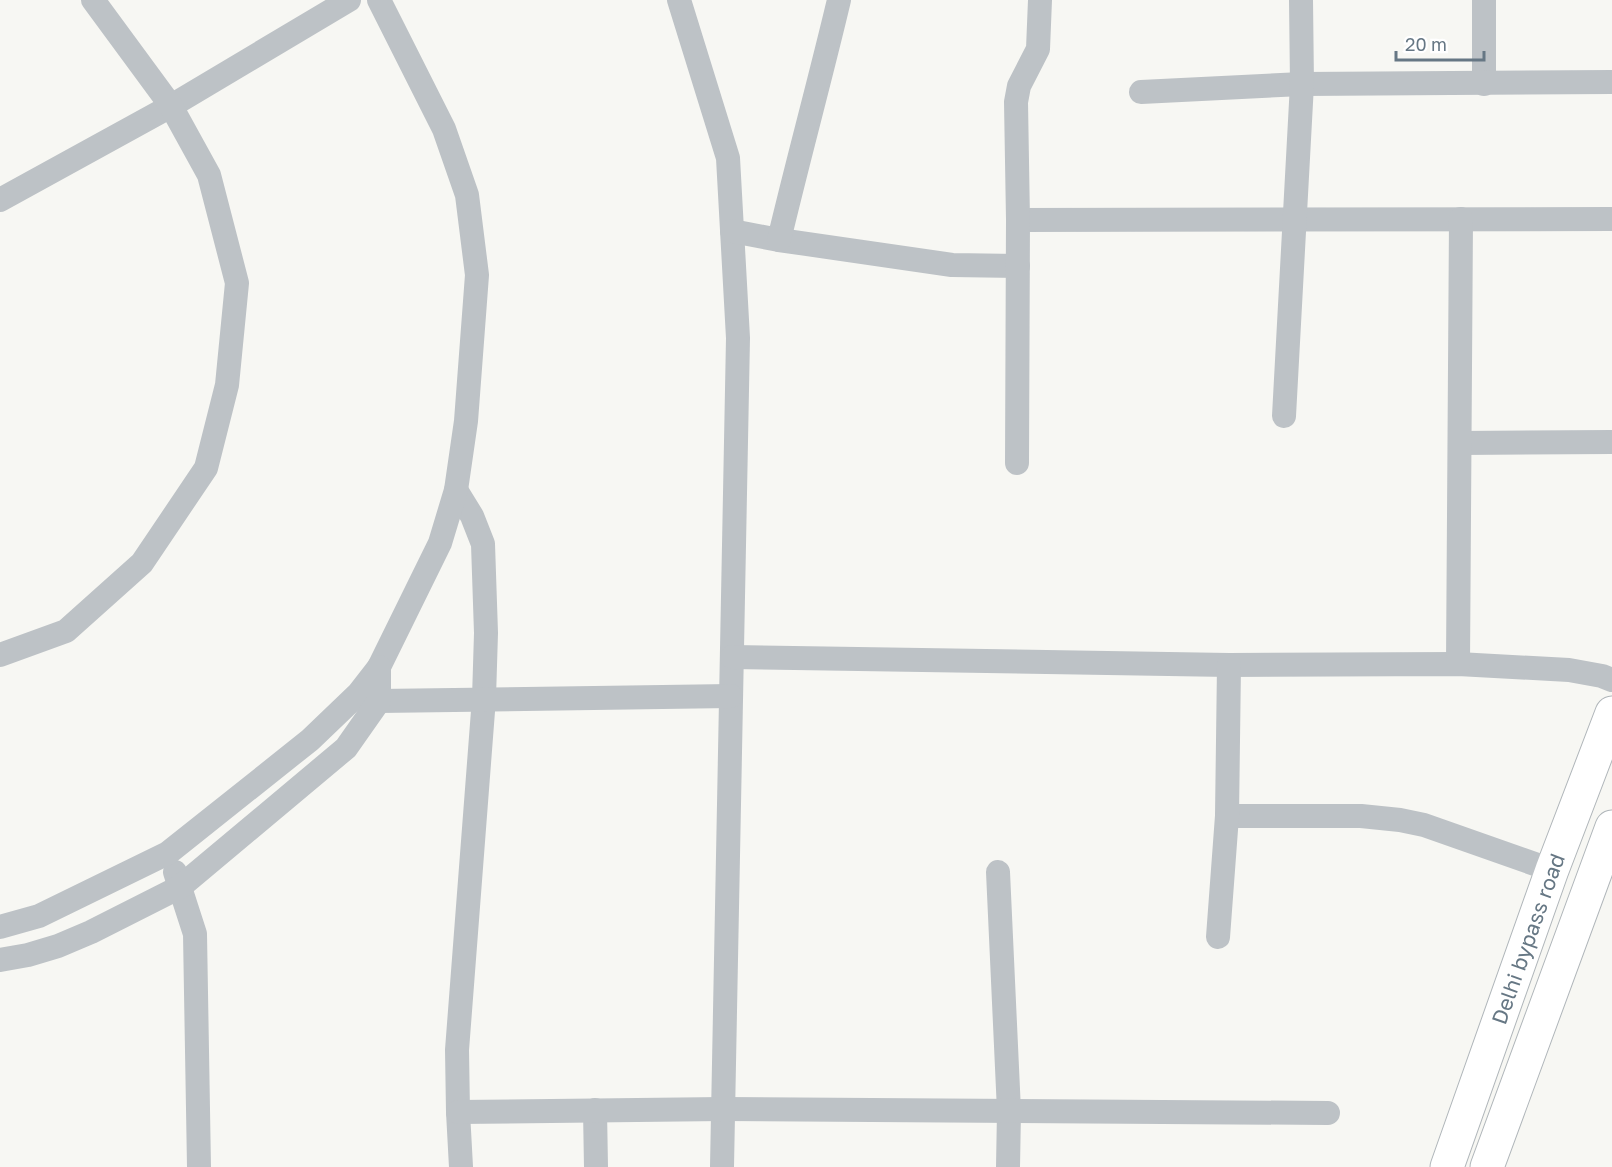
<svg xmlns="http://www.w3.org/2000/svg" width="1612" height="1167" viewBox="0 0 1612 1167" font-family="'Golos Text',sans-serif">
	<style>
		.lines { fill: none; stroke-linecap: round; stroke-linejoin: round }
		.secondary-casing { stroke: #b0b6ba; stroke-width: 35 }
		.street { stroke: #bdc2c6; stroke-width: 24 }
		.secondary { stroke: #fff; stroke-width: 33 }
		.labels { text-anchor: middle; dominant-baseline: central; stroke-width: 6; stroke-linejoin: round; paint-order: stroke }
		.street-label { font-size: 21px; fill: #667784; stroke: #fff }
	</style>
	<rect width="100%" height="100%" fill="#f7f7f3"/>
	<g class="lines">
		<g class="secondary-casing">
			<g id="secondary">
				<path id="s1" d="M 1447,1167 L 1552,870 L 1612,713"/>
				<path d="M 1487,1167 L 1612,827"/>
			</g>
		</g>
		<g class="street">
			<path d="M 679,0 L 728,158 L 738,338 L 722,1167"/>
			<path d="M 1484,84 L 1484,0"/>
			<path d="M 1141,92 L 1302,84 L 1612,82"/>
			<path d="M 0,200 L 171,106 L 349,0"/>
			<path d="M 1018,220 L 1612,219"/>
			<path d="M 732,231 L 779,240 L 952,265 L 1018,266"/>
			<path d="M 779,240 C 798,160 820,80 839,0"/>
			<path d="M 1284,416 L 1302,84 L 1301,0"/>
			<path d="M 1460,443 L 1612,442"/>
			<path d="M 1017,463 L 1018,220 L 1016,102 L 1019,86 L 1038,49 L 1040,0"/>
			<path d="M 456,490 L 472,516 L 483,544 L 486,633 L 484,698 L 457,1050 L 458,1112 L 461,1167"/>
			<path d="M 0,655 L 66,631 L 142,563 L 206,468 L 227,385 L 237,283 L 209,175 L 171,106 L 93,0"/>
			<path d="M 732,657 L 1229,665 L 1458,664 L 1569,670 L 1602,676 L 1612,680"/>
			<path d="M 1458,664 L 1461,219"/>
			<path d="M 364,696 L 379,701 L 731,696"/>
			<path d="M 1227,816 L 1361,816 L 1400,820 L 1424,825 L 1552,870"/>
			<path d="M 175,872 L 195,934 L 199,1167"/>
			<path d="M 998,872 L 1009,1111 L 1008,1167"/>
			<path d="M 0,927 L 39,916 L 168,853 L 310,740 L 358,694 L 379,667 L 440,543 L 456,490 L 466,421 L 477,275 L 467,195 L 444,129 L 379,0"/>
			<path d="M 1218,937 L 1227,816 L 1229,665"/>
			<path d="M 0,960 L 28,955 L 58,946 L 91,932 L 180,887 L 346,748 L 379,701 L 379,667"/>
			<path d="M 595,1110 L 596,1167"/>
			<path d="M 458,1112 L 723,1109 L 1328,1113"/>
		</g>
		<use href="#secondary" class="secondary"/>
	</g>
	<g class="labels">
		<g class="street-label">
			<text stroke="none"><textPath href="#s1" startOffset="242">Delhi bypass road</textPath></text>
		</g>
	</g>
	<path d="M1396 51v9h88v-9" fill="none" stroke="#667784" stroke-width="3"/>
	<text x="1405" y="51" font-size="18" fill="#667784" stroke="#ffffff" stroke-width="4.5" paint-order="stroke">20 m</text>
</svg>
